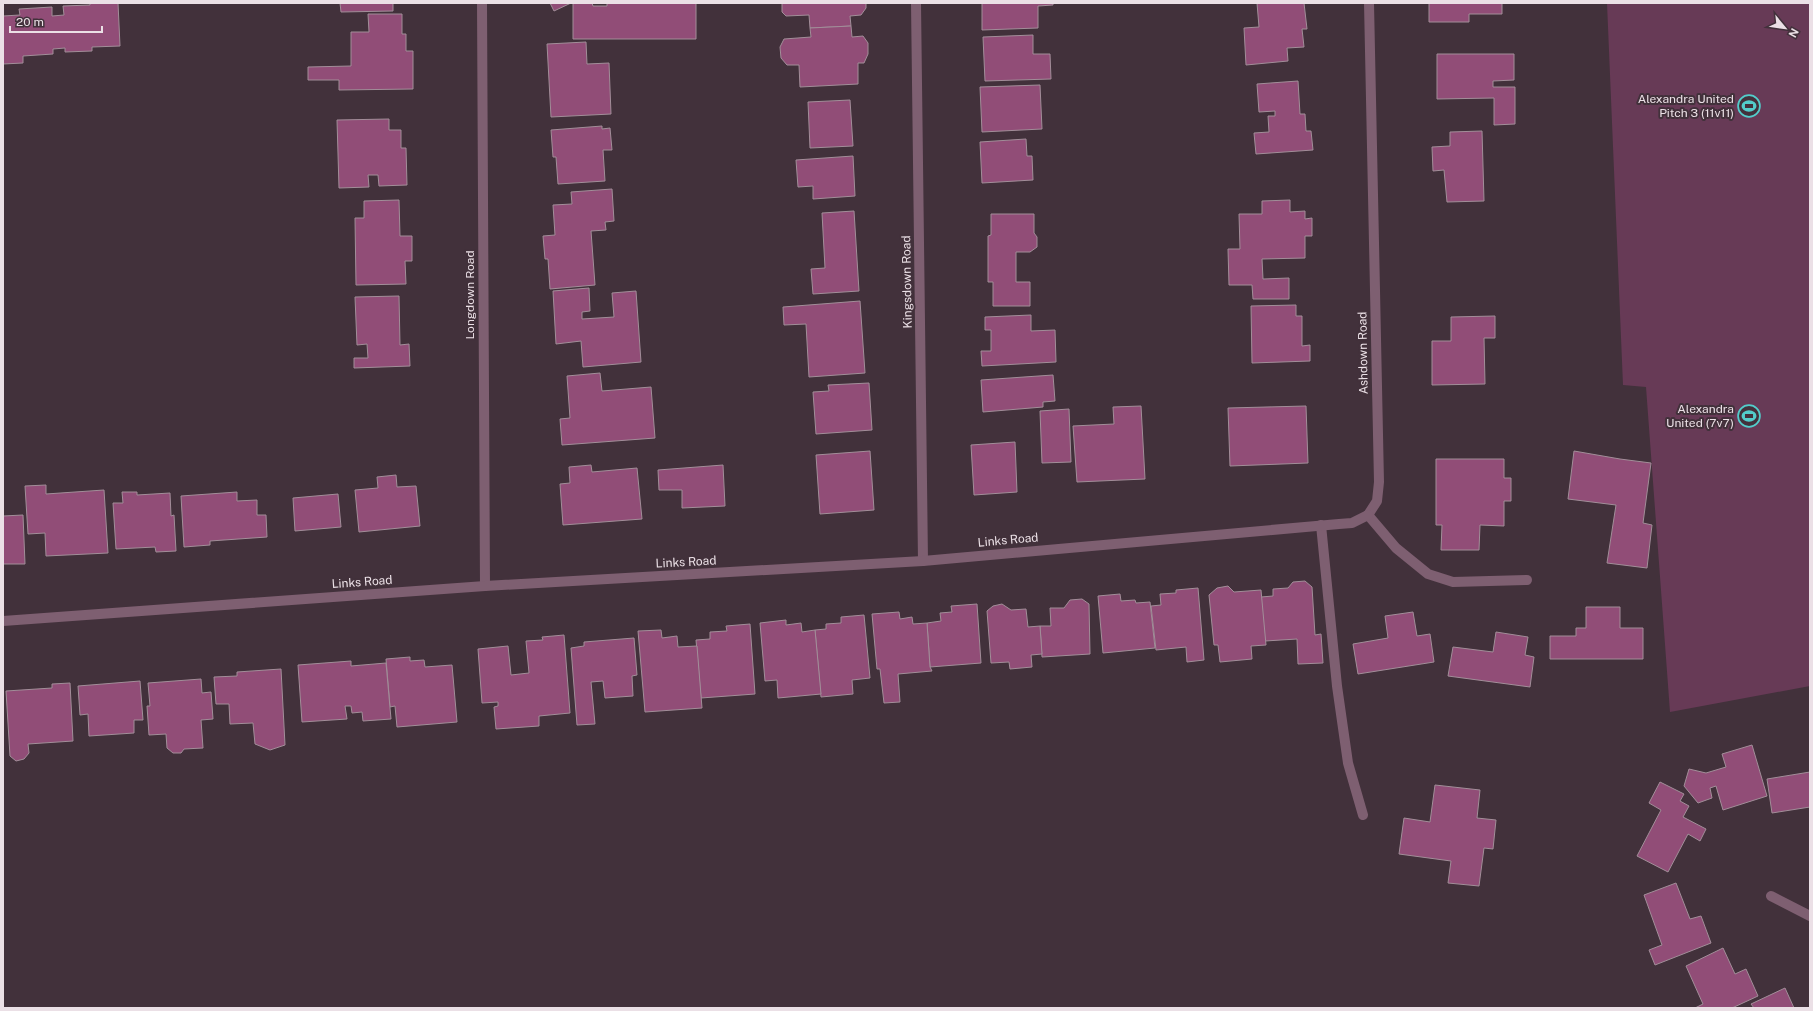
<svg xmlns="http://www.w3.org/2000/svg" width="1813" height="1011" viewBox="0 0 1813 1011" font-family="'Public Sans',sans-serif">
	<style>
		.green { fill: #673a56 }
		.building { fill: #914d77; stroke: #a28e99 }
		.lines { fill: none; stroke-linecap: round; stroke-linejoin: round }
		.service { stroke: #7e5f71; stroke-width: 10 }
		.minor { stroke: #7e5f71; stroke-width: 10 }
		.labels { text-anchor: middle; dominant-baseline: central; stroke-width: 4; stroke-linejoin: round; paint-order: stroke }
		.poi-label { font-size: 12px; fill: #ebe0e6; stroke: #42313b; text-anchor: end }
		.street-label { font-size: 12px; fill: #ebe0e6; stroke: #42313b }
	</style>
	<rect width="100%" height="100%" fill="#42313b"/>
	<path class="green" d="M 1607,3 L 1810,3 L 1810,686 L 1670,712 L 1646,387 L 1623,385 Z"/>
	<g class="building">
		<path d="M 90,3 L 118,3 L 120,46 L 92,47 L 92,51 L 65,52 L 65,48 L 53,49 L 53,54 L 23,56 L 23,63 L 3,64 L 3,16 L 20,15 L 19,9 L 52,7 L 52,16 L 64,15 L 63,6 L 90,5 Z"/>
		<path d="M 340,3 L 393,3 L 393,11 L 341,12 Z"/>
		<path d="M 550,3 L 571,3 L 554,11 Z"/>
		<path d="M 573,3 L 592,3 L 593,6 L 607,6 L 607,3 L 696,3 L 696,39 L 573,39 Z"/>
		<path d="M 782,3 L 866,3 L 866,8 L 861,15 L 850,16 L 851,26 L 810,28 L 809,15 L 786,16 L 782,12 Z"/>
		<path d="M 982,3 L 1053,3 L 1053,5 L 1038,6 L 1038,28 L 982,30 Z"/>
		<path d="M 1257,3 L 1304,3 L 1307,29 L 1302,29 L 1304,47 L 1287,48 L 1288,61 L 1246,65 L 1244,28 L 1259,27 Z"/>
		<path d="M 1429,3 L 1502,3 L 1502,14 L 1469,14 L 1469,22 L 1429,22 Z"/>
		<path d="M 368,14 L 402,14 L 402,34 L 406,34 L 406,51 L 413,51 L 413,89 L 339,90 L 339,80 L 308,80 L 308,67 L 351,66 L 351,32 L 369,32 Z"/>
		<path d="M 851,26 L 852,37 L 863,36 L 868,43 L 868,54 L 864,63 L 858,63 L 858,84 L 800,87 L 799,65 L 787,65 L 781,58 L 780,47 L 784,39 L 811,37 L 810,28 Z"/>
		<path d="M 1033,35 L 1033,54 L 1050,54 L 1051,79 L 985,81 L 983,37 Z"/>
		<path d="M 586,42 L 587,64 L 609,63 L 611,114 L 551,117 L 547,44 Z"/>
		<path d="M 1437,54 L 1514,54 L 1514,80 L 1493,81 L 1493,87 L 1515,87 L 1515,124 L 1494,125 L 1494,98 L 1437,99 Z"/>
		<path d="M 1298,81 L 1300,114 L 1305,114 L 1306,131 L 1311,131 L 1313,150 L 1256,154 L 1254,133 L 1269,132 L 1268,116 L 1275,116 L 1275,111 L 1259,112 L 1257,84 Z"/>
		<path d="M 1040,85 L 1042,129 L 982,132 L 980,87 Z"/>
		<path d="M 850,100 L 853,146 L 810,148 L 808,102 Z"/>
		<path d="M 389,119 L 389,130 L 401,130 L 401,148 L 406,148 L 407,185 L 379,186 L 378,175 L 368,175 L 369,187 L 339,188 L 337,120 Z"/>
		<path d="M 602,126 L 602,129 L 610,128 L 612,150 L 603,150 L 605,181 L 558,184 L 556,157 L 553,157 L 551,130 Z"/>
		<path d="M 1482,131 L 1484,201 L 1447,202 L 1444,170 L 1433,171 L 1432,147 L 1450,146 L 1450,132 Z"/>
		<path d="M 1026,139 L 1027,156 L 1032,156 L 1033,180 L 982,183 L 980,142 Z"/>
		<path d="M 853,156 L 855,196 L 813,199 L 813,186 L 798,187 L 796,160 Z"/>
		<path d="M 612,189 L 614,221 L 605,222 L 606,230 L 591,231 L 595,285 L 550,289 L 548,259 L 545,259 L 543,236 L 555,235 L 553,205 L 572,204 L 571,192 Z"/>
		<path d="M 399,200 L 400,236 L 412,236 L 412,261 L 405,261 L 406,284 L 356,285 L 355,218 L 364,218 L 364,201 Z"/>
		<path d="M 1290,200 L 1290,212 L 1305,211 L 1305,219 L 1312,218 L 1312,236 L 1305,236 L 1305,258 L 1262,259 L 1263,279 L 1289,278 L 1289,299 L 1253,299 L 1252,285 L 1229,285 L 1228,249 L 1240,249 L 1239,214 L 1262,214 L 1262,201 Z"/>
		<path d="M 854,211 L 859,291 L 813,294 L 811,269 L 825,268 L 822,213 Z"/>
		<path d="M 991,214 L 1034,214 L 1034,233 L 1037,237 L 1037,247 L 1030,252 L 1016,252 L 1016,282 L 1030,282 L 1030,306 L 993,306 L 993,282 L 988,282 L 988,236 L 991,235 Z"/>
		<path d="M 589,288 L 590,311 L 582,312 L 582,319 L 614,317 L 612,293 L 636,291 L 641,362 L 583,367 L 581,341 L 556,344 L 553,291 Z"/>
		<path d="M 399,296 L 400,345 L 409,344 L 410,366 L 354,368 L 354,358 L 368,358 L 367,344 L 357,345 L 355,297 Z"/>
		<path d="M 860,301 L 865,373 L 809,377 L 806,324 L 784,325 L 783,307 Z"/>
		<path d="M 1296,305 L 1296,316 L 1302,316 L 1302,346 L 1310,345 L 1310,361 L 1252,363 L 1251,306 Z"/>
		<path d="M 1031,315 L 1031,331 L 1055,330 L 1056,362 L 982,366 L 981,351 L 991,351 L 991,330 L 985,330 L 985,317 Z"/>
		<path d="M 1495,316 L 1495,338 L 1484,338 L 1485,384 L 1432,385 L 1432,341 L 1451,341 L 1451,317 Z"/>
		<path d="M 600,373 L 602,391 L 651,387 L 655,438 L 562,445 L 560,419 L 570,418 L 567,376 Z"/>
		<path d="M 1053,375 L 1055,401 L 1043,402 L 1043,407 L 983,412 L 981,380 Z"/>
		<path d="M 869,383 L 872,430 L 816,434 L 813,392 L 829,391 L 828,385 Z"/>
		<path d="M 1141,406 L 1145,479 L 1077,482 L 1073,426 L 1114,424 L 1113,407 Z"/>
		<path d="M 1306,406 L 1308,463 L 1230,466 L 1228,408 Z"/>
		<path d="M 1069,409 L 1071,462 L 1042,463 L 1040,411 Z"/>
		<path d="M 1015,442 L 1017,492 L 974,495 L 971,445 Z"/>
		<path d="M 870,451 L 874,510 L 820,514 L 816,455 Z"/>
		<path d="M 1574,451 L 1620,459 L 1651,463 L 1643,523 L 1652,525 L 1647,568 L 1607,563 L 1616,505 L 1568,499 Z"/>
		<path d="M 1436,459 L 1504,459 L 1504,478 L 1511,478 L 1511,501 L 1504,501 L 1504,526 L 1480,525 L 1479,550 L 1441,550 L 1442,525 L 1436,525 Z"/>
		<path d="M 591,465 L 592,472 L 637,468 L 642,519 L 563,525 L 560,484 L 570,483 L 569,467 Z"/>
		<path d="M 723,465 L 725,506 L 682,508 L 682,490 L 659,490 L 658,470 Z"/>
		<path d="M 396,475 L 397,487 L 416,486 L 420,526 L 359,532 L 355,490 L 378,488 L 377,477 Z"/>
		<path d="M 46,485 L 46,494 L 104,490 L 108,553 L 46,556 L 45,533 L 28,534 L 25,486 Z"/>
		<path d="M 122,492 L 137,492 L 137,495 L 170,493 L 171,516 L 174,515 L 176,551 L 156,552 L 155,547 L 116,549 L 113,503 L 123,503 Z"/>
		<path d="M 237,492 L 237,501 L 257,500 L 257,515 L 266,515 L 267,537 L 210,541 L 210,545 L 184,547 L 181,496 Z"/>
		<path d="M 338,494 L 341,527 L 295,531 L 293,498 Z"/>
		<path d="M 23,515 L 25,564 L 3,564 L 3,516 Z"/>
		<path d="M 1305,581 L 1312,587 L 1315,635 L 1321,634 L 1323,663 L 1298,664 L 1297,639 L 1265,641 L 1261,597 L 1273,596 L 1273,589 L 1288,588 L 1293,582 Z"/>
		<path d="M 1228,586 L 1234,592 L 1261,590 L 1266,645 L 1251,646 L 1252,659 L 1220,662 L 1218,645 L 1214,645 L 1209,595 L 1217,588 Z"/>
		<path d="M 1198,588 L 1204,660 L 1187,662 L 1186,647 L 1156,650 L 1151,606 L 1161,605 L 1160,594 L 1176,593 L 1176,590 Z"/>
		<path d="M 1120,594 L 1121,601 L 1135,600 L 1136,603 L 1150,602 L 1155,648 L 1103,653 L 1098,596 Z"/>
		<path d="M 1082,599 L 1089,604 L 1090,654 L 1042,657 L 1040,626 L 1051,626 L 1050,608 L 1064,608 L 1070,600 Z"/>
		<path d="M 977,604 L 981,663 L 930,667 L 927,623 L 941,621 L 940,613 L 952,612 L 951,606 Z"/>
		<path d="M 1002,604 L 1011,610 L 1026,609 L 1028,627 L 1040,626 L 1042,654 L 1031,655 L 1032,667 L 1010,669 L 1009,662 L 991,663 L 987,611 L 993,606 Z"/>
		<path d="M 1586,607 L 1620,607 L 1620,628 L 1643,628 L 1643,659 L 1550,659 L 1550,636 L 1576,636 L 1576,628 L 1586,628 Z"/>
		<path d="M 899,612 L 900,619 L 912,617 L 913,624 L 927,623 L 930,667 L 932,671 L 898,674 L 900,702 L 884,703 L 880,669 L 877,669 L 872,614 Z"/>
		<path d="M 1413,612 L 1417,636 L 1430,634 L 1434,662 L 1358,674 L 1353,644 L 1388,638 L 1385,616 Z"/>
		<path d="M 864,615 L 870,678 L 852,680 L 853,694 L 821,697 L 815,630 L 826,629 L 826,624 L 841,623 L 841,617 Z"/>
		<path d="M 786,620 L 786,625 L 801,623 L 802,632 L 815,630 L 821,694 L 778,698 L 777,680 L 765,681 L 760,623 Z"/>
		<path d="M 750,624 L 755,694 L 701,698 L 696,640 L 710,639 L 710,632 L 727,631 L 726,626 Z"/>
		<path d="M 661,630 L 662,638 L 677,636 L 678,647 L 697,646 L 702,708 L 645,712 L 638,631 Z"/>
		<path d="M 1496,632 L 1528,637 L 1525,655 L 1534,657 L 1530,687 L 1448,676 L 1453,647 L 1493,652 Z"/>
		<path d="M 564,635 L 570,713 L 539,716 L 539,726 L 496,729 L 494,707 L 498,706 L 498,702 L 482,703 L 478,649 L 508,646 L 511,675 L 529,673 L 526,641 L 543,640 L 542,637 Z"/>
		<path d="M 634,638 L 637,675 L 632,676 L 633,696 L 605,698 L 603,681 L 591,682 L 595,724 L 577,725 L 571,648 L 584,646 L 584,642 Z"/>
		<path d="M 410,657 L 410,661 L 424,660 L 425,667 L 452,665 L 457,722 L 397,727 L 395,706 L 390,707 L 386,659 Z"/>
		<path d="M 351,661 L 351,666 L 386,663 L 391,719 L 363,721 L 362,712 L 352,713 L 351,706 L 345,706 L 347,719 L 302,722 L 298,665 Z"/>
		<path d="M 281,669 L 285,745 L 270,750 L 255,744 L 253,723 L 230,724 L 229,704 L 216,704 L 214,677 L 237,676 L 237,672 Z"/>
		<path d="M 201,679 L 202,693 L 211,692 L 213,719 L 201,720 L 203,748 L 184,749 L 181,753 L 173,753 L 167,748 L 166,734 L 149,735 L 147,706 L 150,706 L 148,683 Z"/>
		<path d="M 140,681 L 143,720 L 134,720 L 134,733 L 89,736 L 88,714 L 80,715 L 78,686 Z"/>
		<path d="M 70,683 L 73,741 L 28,744 L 29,753 L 24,759 L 16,761 L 10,756 L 6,691 L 52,688 L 52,684 Z"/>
		<path d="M 1752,745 L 1767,796 L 1723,810 L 1716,786 L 1710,788 L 1712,798 L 1698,803 L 1684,786 L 1689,769 L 1706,773 L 1726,767 L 1722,754 Z"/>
		<path d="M 1810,772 L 1810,807 L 1772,813 L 1767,779 Z"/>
		<path d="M 1660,782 L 1684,794 L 1680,801 L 1689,806 L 1683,817 L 1706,829 L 1700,841 L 1688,834 L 1668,872 L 1637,856 L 1661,810 L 1649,803 Z"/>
		<path d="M 1435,785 L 1480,790 L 1477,818 L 1496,820 L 1493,849 L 1484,848 L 1479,886 L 1448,883 L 1451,861 L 1399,854 L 1404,818 L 1430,822 Z"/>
		<path d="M 1676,883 L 1690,919 L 1701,916 L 1711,943 L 1655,965 L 1649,950 L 1662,945 L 1644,895 Z"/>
		<path d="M 1723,948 L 1735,974 L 1746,969 L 1758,996 L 1732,1008 L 1695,1008 L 1703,1004 L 1686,966 Z"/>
		<path d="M 1785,988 L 1794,1008 L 1754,1008 L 1751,1004 Z"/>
	</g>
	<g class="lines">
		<path class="service" d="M 1321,525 L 1337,686 L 1348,763 L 1363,815"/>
		<g class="minor">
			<path d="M 482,3 L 485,586"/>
			<path d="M 916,3 L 923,561"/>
			<path d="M 1368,515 L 1377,501 L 1379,482 L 1369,3"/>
			<path d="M 1368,515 L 1396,548 L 1428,574 L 1453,582 L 1527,580"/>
			<path d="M 3,621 L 485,586 L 923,561 L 1339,524 L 1352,523 L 1368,515"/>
			<path d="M 1771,896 L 1810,916"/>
		</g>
	</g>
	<defs>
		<g id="stadium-ring" transform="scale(1.15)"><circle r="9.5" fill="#42313b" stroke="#53cdcb" stroke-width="1.5"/><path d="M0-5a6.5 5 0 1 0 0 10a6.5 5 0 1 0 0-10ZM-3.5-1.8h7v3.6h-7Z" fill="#53cdcb"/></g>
	</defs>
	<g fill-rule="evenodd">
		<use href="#stadium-ring" x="1749" y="106"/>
		<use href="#stadium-ring" x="1749" y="416"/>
	</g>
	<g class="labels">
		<g class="poi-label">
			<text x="1734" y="99">Alexandra United<tspan x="1734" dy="14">Pitch 3 (11v11)</tspan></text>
			<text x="1734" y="409">Alexandra<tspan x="1734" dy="14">United (7v7)</tspan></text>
		</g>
		<g class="street-label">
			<text transform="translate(907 282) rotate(-91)">Kingsdown Road</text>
			<text transform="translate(470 295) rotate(-90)">Longdown Road</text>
			<text transform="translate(1363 353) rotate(-91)">Ashdown Road</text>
			<text transform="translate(1008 540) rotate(-5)">Links Road</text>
			<text transform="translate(686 562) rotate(-3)">Links Road</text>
			<text transform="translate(362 582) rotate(-4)">Links Road</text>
		</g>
	</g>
	<rect width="1813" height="1011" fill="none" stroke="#ebe0e6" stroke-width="8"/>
	<g transform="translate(1785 28) rotate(119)" stroke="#42313b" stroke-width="3" paint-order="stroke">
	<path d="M0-3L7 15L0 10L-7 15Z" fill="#ebe0e6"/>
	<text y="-6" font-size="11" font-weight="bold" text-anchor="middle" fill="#ebe0e6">N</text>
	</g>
	<path d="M10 26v6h92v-6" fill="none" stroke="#ebe0e6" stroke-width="2"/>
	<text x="16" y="26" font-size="12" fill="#ebe0e6" stroke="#42313b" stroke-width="3" paint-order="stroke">20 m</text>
</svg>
